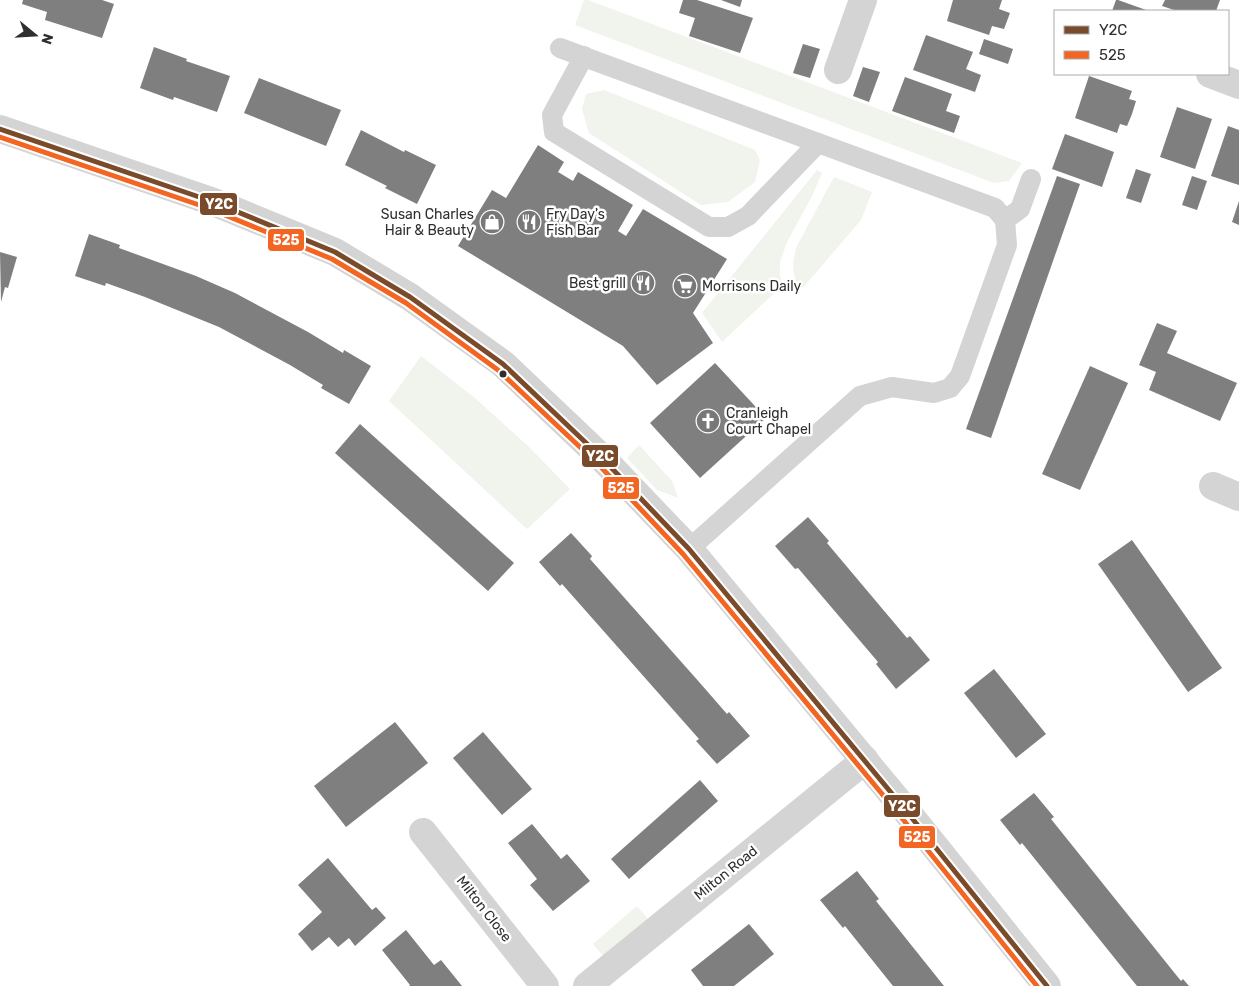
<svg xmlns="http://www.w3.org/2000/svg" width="1239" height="986" viewBox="0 0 1239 986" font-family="Rubik,sans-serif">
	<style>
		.green { fill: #f0f4ec }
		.building { fill: #7f7f7f }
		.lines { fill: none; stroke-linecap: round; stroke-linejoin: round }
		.lane { stroke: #d4d4d4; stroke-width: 20 }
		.street { stroke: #d4d4d4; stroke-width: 28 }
		.bus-1-casing { stroke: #fff; stroke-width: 9 }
		.bus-2-casing { stroke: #fff; stroke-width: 9 }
		.bus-1 { stroke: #7a4b2a; stroke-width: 5 }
		.bus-2 { stroke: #f26522; stroke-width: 5 }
		.bus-dot { fill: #2f2f2f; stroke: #fff; stroke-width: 2 }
		.labels { text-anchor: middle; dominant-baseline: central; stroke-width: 5; stroke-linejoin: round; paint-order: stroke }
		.poi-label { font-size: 14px; fill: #2f2f2f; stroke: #fff; text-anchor: start }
		.street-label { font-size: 14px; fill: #2f2f2f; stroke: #fff }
		.line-badge { stroke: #fff; stroke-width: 2 }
		.badge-label { font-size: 14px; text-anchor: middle; font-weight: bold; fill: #fff }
	</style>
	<rect width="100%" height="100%" fill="#fff"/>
	<g class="green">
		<path d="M 584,0 L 588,0 L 1022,163 L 1009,181 L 994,183 L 575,25 Z"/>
		<path d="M 604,90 L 755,150 L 760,160 L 755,182 L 728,202 L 701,205 L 589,133 L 582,109 L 586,94 Z"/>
		<path d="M 817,170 L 822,173 L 812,196 L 787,242 L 780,262 L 780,276 L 783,285 L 722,342 L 702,313 Z"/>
		<path d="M 834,177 L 872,192 L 861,220 L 800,291 C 792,272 791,266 797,246 Z"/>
		<path d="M 421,356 L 475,398 L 528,446 L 570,489 L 527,529 L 389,401 Z"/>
		<path d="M 639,445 L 672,481 L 678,498 L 657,490 L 627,458 Z"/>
		<path d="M 637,906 L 650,921 L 605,958 L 593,944 Z"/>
	</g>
	<g class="building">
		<path d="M 23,0 L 102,0 L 114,4 L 102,38 L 45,20 L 47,12 L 22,4 Z"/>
		<path d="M 683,0 L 697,0 L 753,18 L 740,53 L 689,36 L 695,18 L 679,13 Z"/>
		<path d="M 721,0 L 742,0 L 740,7 Z"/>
		<path d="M 953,0 L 1002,0 L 999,9 L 1010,13 L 1004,29 L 992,26 L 989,35 L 947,21 Z"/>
		<path d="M 1116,0 L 1118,0 L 1149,11 L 1112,11 Z"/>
		<path d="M 1165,0 L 1220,0 L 1216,11 L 1177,11 L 1162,6 Z"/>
		<path d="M 926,35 L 973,52 L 966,69 L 981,75 L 975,92 L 913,70 Z"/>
		<path d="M 984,39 L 1013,49 L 1008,64 L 979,54 Z"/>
		<path d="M 803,44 L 820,49 L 810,78 L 793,73 Z"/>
		<path d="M 154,47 L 187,59 L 186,61 L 230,76 L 217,112 L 174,97 L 173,100 L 140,88 Z"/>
		<path d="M 863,67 L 880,72 L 869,102 L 853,96 Z"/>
		<path d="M 1089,76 L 1132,91 L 1129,99 L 1136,101 L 1132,114 L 1127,126 L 1120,124 L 1117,133 L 1075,118 Z"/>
		<path d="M 905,77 L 952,94 L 946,111 L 960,116 L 954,133 L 892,111 Z"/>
		<path d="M 259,78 L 341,110 L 326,146 L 244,113 Z"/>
		<path d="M 1177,107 L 1212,119 L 1195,169 L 1160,157 Z"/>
		<path d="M 1228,126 L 1239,130 L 1239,185 L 1211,176 Z"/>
		<path d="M 361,130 L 404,152 L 405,150 L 436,165 L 417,204 L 385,188 L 387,186 L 345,165 Z"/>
		<path d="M 1065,134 L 1114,152 L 1102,187 L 1052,169 Z"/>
		<path d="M 538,145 L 564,162 L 558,172 L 573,181 L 578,172 L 633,205 L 618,231 L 626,236 L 643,209 L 727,259 L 693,313 L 713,343 L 657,385 L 623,346 L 458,246 L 492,190 L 506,198 Z"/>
		<path d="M 1136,169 L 1151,174 L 1141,203 L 1126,198 Z"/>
		<path d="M 1057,176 L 1080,184 L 991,438 L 966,429 Z"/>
		<path d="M 1192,176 L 1207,181 L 1197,210 L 1182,205 Z"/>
		<path d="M 1239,201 L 1239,225 L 1232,222 Z"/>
		<path d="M 89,234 L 120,245 L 119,248 L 196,276 L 235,293 L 308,332 L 343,353 L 344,350 L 371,366 L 349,404 L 321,388 L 323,385 L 290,365 L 219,327 L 145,297 L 106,283 L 105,286 L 75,276 Z"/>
		<path d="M 0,252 L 17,257 L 8,288 L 5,287 L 1,302 Z"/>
		<path d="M 1157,323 L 1177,331 L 1167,353 L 1237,383 L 1220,421 L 1149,390 L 1156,372 L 1139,365 Z"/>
		<path d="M 715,363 L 766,418 L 700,478 L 650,423 Z"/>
		<path d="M 1090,366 L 1128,383 L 1080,490 L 1042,474 Z"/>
		<path d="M 360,424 L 514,563 L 488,591 L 335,453 Z"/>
		<path d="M 808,517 L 829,541 L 827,543 L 880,606 L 907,638 L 910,636 L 930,660 L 896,689 L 876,664 L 878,662 L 798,568 L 795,569 L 775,546 Z"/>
		<path d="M 571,533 L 592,556 L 590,559 L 700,683 L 727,714 L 729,712 L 750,736 L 717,764 L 696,741 L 699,739 L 562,584 L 560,586 L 539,562 Z"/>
		<path d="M 1132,540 L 1222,668 L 1188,692 L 1098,564 Z"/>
		<path d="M 994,669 L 1046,734 L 1016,758 L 964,693 Z"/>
		<path d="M 395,722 L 428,763 L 346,827 L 314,786 Z"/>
		<path d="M 483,732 L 532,789 L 502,815 L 453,758 Z"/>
		<path d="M 700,780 L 718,801 L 629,879 L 611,859 Z"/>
		<path d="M 1034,793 L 1054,817 L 1051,819 L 1181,981 L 1183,979 L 1189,986 L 1137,986 L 1022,843 L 1020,845 L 1000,820 Z"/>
		<path d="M 532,824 L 561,859 L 567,854 L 590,881 L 553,911 L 530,885 L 537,879 L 508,843 Z"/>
		<path d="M 328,858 L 372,910 L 376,907 L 386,918 L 355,946 L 349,938 L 338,947 L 329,937 L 312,951 L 298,934 L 322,912 L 298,885 Z"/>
		<path d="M 857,871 L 879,899 L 876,901 L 944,986 L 893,986 L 845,926 L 843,928 L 820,900 Z"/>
		<path d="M 749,924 L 774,954 L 734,986 L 703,986 L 691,970 Z"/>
		<path d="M 406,930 L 434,965 L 441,960 L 462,986 L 409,986 L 410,985 L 382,950 Z"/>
	</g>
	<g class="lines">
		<g class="lane">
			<path d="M 560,48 L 995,208 L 1005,220"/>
			<path d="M 584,56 L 552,115 L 554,132 L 709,227 L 728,227 L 748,216 L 818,143"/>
			<path d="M 689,549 L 860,396 L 892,387 L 934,393 L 950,388 L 960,376 L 1007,245 L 1005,220 L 1020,209 L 1031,179"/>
		</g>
		<g class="street">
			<path d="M 838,70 L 863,0"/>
			<path d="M 1210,74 L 1239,85"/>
			<path d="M 0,129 L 211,201 L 335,252 L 410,297 L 503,364 L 603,459 L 689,549 L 903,807 L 1047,986"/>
			<path d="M 1213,486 L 1239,497"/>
			<path d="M 423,832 L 545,986"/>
			<path d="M 587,986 L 865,760"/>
		</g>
		<g class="bus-1-casing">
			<path id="bus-1" d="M 0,129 L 211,201 L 335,252 L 410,297 L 503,364 L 603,459 L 689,549 L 903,807 L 1047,986"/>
		</g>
		<g class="bus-2-casing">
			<path id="bus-2" d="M 0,137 L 208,208 L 332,259 L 406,303 L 498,370 L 598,464 L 683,554 L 897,812 L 1037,986"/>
		</g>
		<use href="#bus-1" class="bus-1"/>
		<use href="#bus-2" class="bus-2"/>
	</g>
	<defs>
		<g id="shop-disc" transform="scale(1.25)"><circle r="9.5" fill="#787878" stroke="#fff"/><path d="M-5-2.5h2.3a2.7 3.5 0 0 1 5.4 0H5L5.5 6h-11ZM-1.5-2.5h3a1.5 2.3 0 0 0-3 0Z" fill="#fff"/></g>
		<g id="restaurant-disc" transform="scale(1.25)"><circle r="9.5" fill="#787878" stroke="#fff"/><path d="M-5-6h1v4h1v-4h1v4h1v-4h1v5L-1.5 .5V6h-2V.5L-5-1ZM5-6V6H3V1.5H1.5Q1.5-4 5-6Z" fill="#fff"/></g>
		<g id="supermarket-disc" transform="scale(1.25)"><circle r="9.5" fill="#787878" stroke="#fff"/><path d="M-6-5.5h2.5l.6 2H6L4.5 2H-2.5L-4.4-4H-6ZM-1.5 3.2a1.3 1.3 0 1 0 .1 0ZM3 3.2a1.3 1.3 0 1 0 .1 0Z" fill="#fff"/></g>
		<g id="church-disc" transform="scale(1.25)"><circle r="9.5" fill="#787878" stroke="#fff"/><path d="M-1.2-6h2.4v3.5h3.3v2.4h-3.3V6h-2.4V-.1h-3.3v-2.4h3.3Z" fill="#fff"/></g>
	</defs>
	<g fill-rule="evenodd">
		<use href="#shop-disc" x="492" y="222"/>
		<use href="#restaurant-disc" x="529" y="222"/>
		<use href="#restaurant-disc" x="643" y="283"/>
		<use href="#supermarket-disc" x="685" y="286"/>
		<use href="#church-disc" x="708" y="421"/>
	</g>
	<circle class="bus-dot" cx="503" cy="374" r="4.5"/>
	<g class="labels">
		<g class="poi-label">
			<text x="474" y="214" text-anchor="end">Susan Charles<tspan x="474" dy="16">Hair &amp; Beauty</tspan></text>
			<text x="546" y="214">Fry Day's<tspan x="546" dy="16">Fish Bar</tspan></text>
			<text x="626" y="283" text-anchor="end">Best grill</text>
			<text x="702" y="286">Morrisons Daily</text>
			<text x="726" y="413">Cranleigh<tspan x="726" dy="16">Court Chapel</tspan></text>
		</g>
		<g class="street-label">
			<text transform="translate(726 873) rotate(-39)">Milton Road</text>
			<text transform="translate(484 909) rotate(52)">Milton Close</text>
		</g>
	</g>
	<g class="line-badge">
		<rect x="199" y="192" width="39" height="24" rx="5" fill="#7a4b2a"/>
		<rect x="267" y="228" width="38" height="24" rx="5" fill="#f26522"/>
		<rect x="581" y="444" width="38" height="24" rx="5" fill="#7a4b2a"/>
		<rect x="602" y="476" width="38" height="24" rx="5" fill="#f26522"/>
		<rect x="883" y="794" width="38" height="24" rx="5" fill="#7a4b2a"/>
		<rect x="898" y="825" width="38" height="24" rx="5" fill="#f26522"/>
	</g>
	<g class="badge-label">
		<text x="219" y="209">Y2C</text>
		<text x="286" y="245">525</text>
		<text x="600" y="461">Y2C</text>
		<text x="621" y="493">525</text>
		<text x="902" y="811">Y2C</text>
		<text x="917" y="842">525</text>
	</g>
	<rect x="1054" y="10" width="175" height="65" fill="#ffffff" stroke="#acacac"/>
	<rect x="1064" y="26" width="25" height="8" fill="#7a4b2a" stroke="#acacac"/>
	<text x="1099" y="35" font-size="15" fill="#2f2f2f">Y2C</text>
	<rect x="1064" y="51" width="25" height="8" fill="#f26522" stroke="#acacac"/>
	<text x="1099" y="60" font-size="15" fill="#2f2f2f">525</text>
	<g transform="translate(35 35) rotate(108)" stroke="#ffffff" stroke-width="4" paint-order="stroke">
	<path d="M0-4L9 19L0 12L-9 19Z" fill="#2f2f2f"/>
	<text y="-8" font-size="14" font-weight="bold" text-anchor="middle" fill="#2f2f2f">N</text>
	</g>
</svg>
